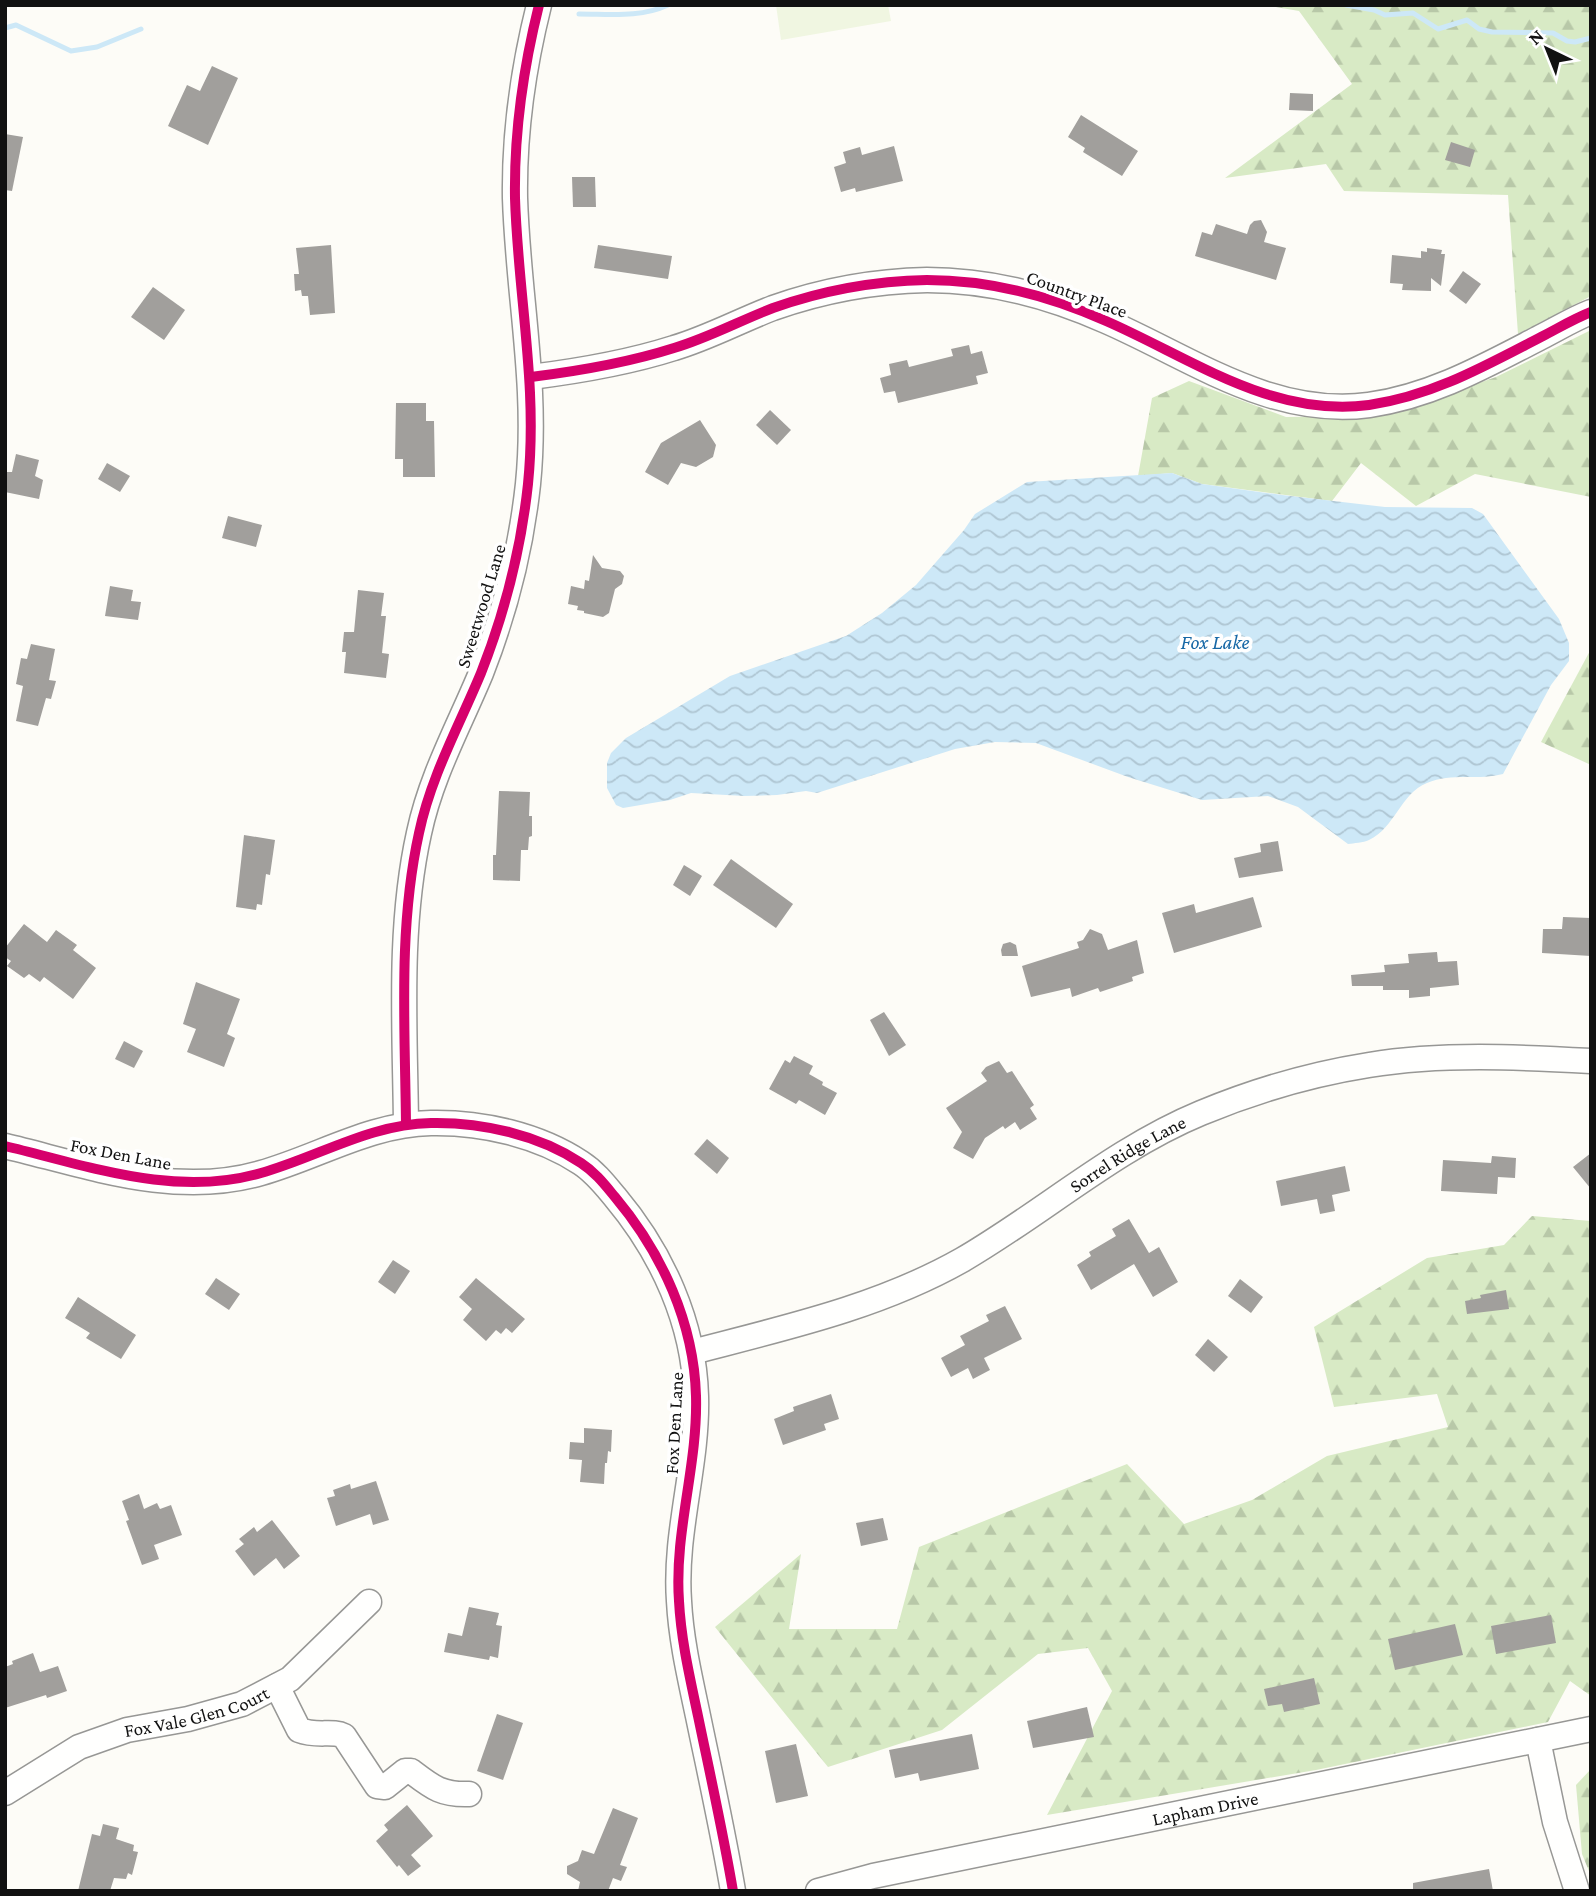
<svg xmlns="http://www.w3.org/2000/svg" width="1596" height="1896" viewBox="0 0 1596 1896" font-family="'Crimson Pro',serif">
	<style>
		.forest { fill: url(#forest-firs) }
		.pitch { fill: #f0f6e1 }
		.water { fill: url(#water-waves) }
		.lines { fill: none; stroke-linecap: round; stroke-linejoin: round }
		.stream { stroke: #cde8f7; stroke-width: 5 }
		.building { fill: #a19f9c }
		.minor-casing { stroke: #979795; stroke-width: 27 }
		.minor { stroke: #fffffe; stroke-width: 24 }
		.cycleway-casing { stroke: #fff; stroke-width: 15 }
		.cycleway { stroke: #d6006c; stroke-width: 10 }
		.labels { text-anchor: middle; dominant-baseline: central; stroke-width: 7; stroke-linejoin: round; paint-order: stroke }
		.street-label { font-size: 19px; fill: #111; stroke: #fff }
		.water-label { font-size: 21px; font-style: italic; fill: #1768a6; stroke: #fff }
	</style>
	<defs>
		<pattern id="forest-firs" width="22" height="20" patternUnits="userSpaceOnUse" patternTransform="scale(1.75)"><rect width="22" height="20" fill="#d8eac5"/><path d="M5 1l3.5 6h-7zM16 11l3.5 6h-7z" fill="#b8c8a8"/></pattern>
		<pattern id="water-waves" width="16" height="10" patternUnits="userSpaceOnUse" patternTransform="scale(1.75)"><rect width="16" height="10" fill="#cde8f7"/><path d="M0 5q4-4 8 0t8 0" fill="none" stroke="#afc6d3"/></pattern>
	</defs>
	<rect width="100%" height="100%" fill="#fdfcf7"/>
	<g class="forest">
		<path d="M 1265,5 L 1591,5 L 1591,296 L 1518,334 L 1508,195 L 1344,191 L 1326,164 L 1225,178 L 1352,84 L 1299,11 Z"/>
		<path d="M 1591,330 L 1591,497 L 1475,474 L 1416,506 L 1361,463 L 1332,501 L 1202,484 L 1172,473 L 1138,476 L 1152,398 L 1189,381 L 1286,417 L 1384,416 L 1496,377 Z"/>
		<path d="M 1591,649 L 1591,765 L 1541,742 Z"/>
		<path d="M 1532,1216 L 1591,1221 L 1591,1696 L 1570,1681 L 1548,1722 L 1316,1770 L 1047,1815 L 1112,1691 L 1088,1648 L 1038,1654 L 942,1730 L 828,1767 L 715,1627 L 801,1554 L 789,1629 L 897,1629 L 919,1547 L 1127,1464 L 1184,1524 L 1252,1500 L 1327,1456 L 1448,1427 L 1437,1394 L 1334,1407 L 1314,1327 L 1427,1258 L 1504,1245 Z"/>
		<path d="M 1591,1769 L 1591,1876 L 1582,1854 L 1576,1785 Z"/>
	</g>
	<path class="pitch" d="M 776,5 L 888,5 L 891,21 L 781,40 Z"/>
	<path class="water" d="M 1172,473 L 1202,484 L 1282,495 L 1385,507 L 1472,508 L 1483,514 L 1559,619 L 1569,643 L 1569,661 L 1551,685 L 1503,774 C 1478,781 1452,772 1427,783 C 1400,794 1395,828 1369,840 C 1363,843 1354,843 1348,844 L 1298,807 L 1268,796 L 1202,800 L 1128,777 L 1036,743 L 995,742 L 955,749 L 817,793 L 806,791 L 777,795 L 744,796 L 691,793 L 670,800 L 623,808 L 616,805 L 607,788 L 607,763 L 611,753 L 626,738 L 730,676 L 846,636 L 882,613 L 916,585 L 964,530 L 975,514 L 1027,482 Z"/>
	<g class="lines">
		<g class="stream">
			<path d="M 1346,5 L 1374,10 L 1385,15 L 1413,13 L 1438,29 L 1467,20 L 1479,29 L 1492,32 L 1553,33 L 1567,41 L 1575,42 L 1591,38"/>
			<path d="M 579,14 C 610,14 640,18 668,5"/>
			<path d="M 5,28 L 16,25 L 71,51 L 97,47 L 141,29"/>
		</g>
	</g>
	<g class="building">
		<path d="M 212,66 L 238,78 L 208,145 L 168,126 L 187,85 L 200,91 Z"/>
		<path d="M 1290,93 L 1313,94 L 1313,111 L 1289,110 Z"/>
		<path d="M 1081,115 L 1138,151 L 1122,176 L 1083,152 L 1085,148 L 1068,137 Z"/>
		<path d="M 5,134 L 23,137 L 12,191 L 5,190 Z"/>
		<path d="M 1451,142 L 1475,150 L 1470,167 L 1445,160 Z"/>
		<path d="M 894,146 L 903,181 L 856,192 L 855,188 L 841,192 L 834,167 L 846,163 L 843,152 L 860,147 L 862,155 Z"/>
		<path d="M 572,177 L 595,177 L 596,207 L 573,207 Z"/>
		<path d="M 1261,220 L 1267,232 L 1264,242 L 1286,248 L 1276,280 L 1195,256 L 1202,232 L 1212,235 L 1216,224 L 1247,234 L 1250,225 L 1254,221 Z"/>
		<path d="M 331,245 L 335,313 L 310,315 L 308,296 L 302,296 L 301,290 L 295,291 L 294,274 L 299,274 L 296,248 Z"/>
		<path d="M 598,245 L 672,256 L 668,279 L 594,268 Z"/>
		<path d="M 1427,248 L 1442,250 L 1441,254 L 1445,254 L 1441,286 L 1431,278 L 1431,291 L 1402,290 L 1403,284 L 1390,283 L 1392,255 L 1421,258 L 1421,251 L 1427,252 Z"/>
		<path d="M 1463,271 L 1481,284 L 1466,304 L 1449,291 Z"/>
		<path d="M 153,287 L 185,310 L 164,340 L 131,317 Z"/>
		<path d="M 969,345 L 971,354 L 982,351 L 988,373 L 976,376 L 978,384 L 898,403 L 895,391 L 884,393 L 880,378 L 891,375 L 889,364 L 907,360 L 909,367 L 953,356 L 951,349 Z"/>
		<path d="M 396,403 L 426,403 L 426,421 L 434,421 L 435,477 L 403,477 L 403,459 L 395,459 Z"/>
		<path d="M 770,410 L 791,430 L 777,445 L 756,425 Z"/>
		<path d="M 700,420 L 716,445 L 713,457 L 696,467 L 681,463 L 668,485 L 645,472 L 661,443 Z"/>
		<path d="M 16,454 L 39,460 L 35,476 L 43,480 L 39,499 L 5,492 L 5,472 L 12,472 Z"/>
		<path d="M 107,463 L 130,476 L 120,492 L 98,479 Z"/>
		<path d="M 228,516 L 262,525 L 256,547 L 222,538 Z"/>
		<path d="M 593,555 L 602,568 L 620,571 L 624,576 L 622,584 L 615,589 L 609,613 L 603,617 L 584,613 L 584,611 L 577,610 L 578,606 L 568,604 L 571,586 L 584,589 L 585,580 L 589,581 Z"/>
		<path d="M 110,586 L 133,590 L 131,601 L 141,602 L 138,620 L 105,616 Z"/>
		<path d="M 358,590 L 384,593 L 381,616 L 386,616 L 382,653 L 389,654 L 386,678 L 344,673 L 346,652 L 342,652 L 344,632 L 354,632 Z"/>
		<path d="M 31,644 L 55,649 L 49,680 L 56,681 L 51,699 L 46,698 L 38,726 L 16,721 L 23,686 L 16,684 L 21,658 L 27,659 Z"/>
		<path d="M 499,791 L 530,792 L 529,816 L 532,816 L 532,836 L 529,837 L 528,850 L 521,850 L 520,881 L 493,880 L 493,855 L 496,855 Z"/>
		<path d="M 244,835 L 275,840 L 270,875 L 266,874 L 262,905 L 257,904 L 256,910 L 236,907 Z"/>
		<path d="M 1278,841 L 1283,871 L 1239,878 L 1234,858 L 1261,852 L 1260,844 Z"/>
		<path d="M 731,859 L 793,904 L 776,928 L 713,885 Z"/>
		<path d="M 684,865 L 702,876 L 690,896 L 673,885 Z"/>
		<path d="M 1253,897 L 1262,927 L 1174,953 L 1162,913 L 1194,904 L 1196,913 Z"/>
		<path d="M 1563,917 L 1591,918 L 1591,956 L 1542,953 L 1543,929 L 1562,929 Z"/>
		<path d="M 24,924 L 47,942 L 56,930 L 77,945 L 73,950 L 96,968 L 73,999 L 44,977 L 40,982 L 29,974 L 24,978 L 7,966 L 11,961 L 5,957 L 5,948 Z"/>
		<path d="M 1090,929 L 1102,934 L 1108,950 L 1137,940 L 1144,973 L 1132,977 L 1133,981 L 1100,992 L 1098,988 L 1072,997 L 1070,988 L 1031,997 L 1022,966 L 1079,948 L 1077,942 L 1083,940 Z"/>
		<path d="M 1010,942 L 1016,945 L 1018,956 L 1002,956 L 1001,950 L 1003,944 Z"/>
		<path d="M 1437,952 L 1438,962 L 1457,961 L 1459,985 L 1430,988 L 1430,996 L 1409,998 L 1409,990 L 1383,990 L 1383,986 L 1352,986 L 1351,975 L 1385,972 L 1384,965 L 1409,963 L 1408,954 Z"/>
		<path d="M 196,982 L 240,999 L 227,1034 L 235,1038 L 224,1067 L 187,1052 L 196,1029 L 183,1024 Z"/>
		<path d="M 884,1012 L 906,1045 L 889,1056 L 870,1020 Z"/>
		<path d="M 124,1041 L 143,1051 L 134,1068 L 115,1059 Z"/>
		<path d="M 794,1056 L 813,1066 L 809,1074 L 823,1082 L 822,1085 L 837,1093 L 825,1115 L 799,1100 L 796,1104 L 769,1089 L 785,1060 L 790,1063 Z"/>
		<path d="M 999,1061 L 1007,1073 L 1012,1071 L 1034,1105 L 1030,1108 L 1037,1119 L 1020,1130 L 1015,1122 L 1005,1129 L 1003,1126 L 985,1138 L 973,1159 L 953,1148 L 962,1132 L 946,1108 L 987,1081 L 981,1073 L 986,1067 Z"/>
		<path d="M 707,1139 L 729,1158 L 717,1174 L 694,1154 Z"/>
		<path d="M 1591,1153 L 1591,1189 L 1573,1167 Z"/>
		<path d="M 1492,1156 L 1516,1158 L 1515,1178 L 1498,1177 L 1497,1194 L 1441,1191 L 1443,1160 L 1491,1163 Z"/>
		<path d="M 1345,1166 L 1350,1191 L 1332,1195 L 1335,1211 L 1320,1214 L 1317,1199 L 1281,1206 L 1276,1181 Z"/>
		<path d="M 1129,1219 L 1149,1253 L 1159,1247 L 1178,1282 L 1153,1297 L 1134,1264 L 1091,1290 L 1077,1265 L 1091,1256 L 1089,1252 L 1116,1236 L 1112,1229 Z"/>
		<path d="M 393,1260 L 410,1271 L 395,1294 L 378,1282 Z"/>
		<path d="M 216,1278 L 240,1294 L 229,1310 L 205,1294 Z"/>
		<path d="M 476,1278 L 525,1319 L 512,1333 L 506,1328 L 501,1334 L 496,1330 L 486,1341 L 463,1320 L 472,1309 L 459,1297 Z"/>
		<path d="M 1240,1279 L 1263,1297 L 1251,1313 L 1228,1296 Z"/>
		<path d="M 1506,1290 L 1509,1309 L 1467,1314 L 1465,1301 L 1481,1298 L 1480,1295 Z"/>
		<path d="M 78,1297 L 136,1335 L 121,1359 L 86,1338 L 90,1333 L 65,1318 Z"/>
		<path d="M 1005,1306 L 1022,1339 L 984,1358 L 990,1370 L 973,1379 L 968,1368 L 951,1377 L 941,1358 L 965,1345 L 960,1336 L 989,1321 L 986,1315 Z"/>
		<path d="M 1208,1339 L 1228,1357 L 1214,1372 L 1195,1355 Z"/>
		<path d="M 831,1394 L 839,1419 L 824,1424 L 826,1430 L 783,1445 L 774,1419 L 794,1411 L 793,1407 Z"/>
		<path d="M 584,1428 L 612,1430 L 611,1452 L 608,1451 L 607,1463 L 605,1463 L 604,1484 L 580,1482 L 582,1460 L 569,1459 L 570,1442 L 584,1443 Z"/>
		<path d="M 376,1481 L 389,1520 L 373,1525 L 370,1514 L 336,1526 L 327,1498 L 335,1496 L 333,1490 L 350,1484 L 351,1489 Z"/>
		<path d="M 139,1494 L 144,1509 L 157,1503 L 160,1509 L 171,1505 L 182,1535 L 154,1545 L 159,1559 L 142,1565 L 126,1521 L 129,1520 L 122,1501 Z"/>
		<path d="M 883,1518 L 888,1540 L 861,1546 L 856,1523 Z"/>
		<path d="M 272,1520 L 300,1556 L 284,1569 L 276,1558 L 254,1576 L 235,1551 L 244,1544 L 239,1539 L 254,1527 L 257,1532 Z"/>
		<path d="M 469,1607 L 499,1613 L 496,1625 L 502,1626 L 498,1658 L 490,1656 L 489,1660 L 444,1652 L 448,1633 L 462,1636 Z"/>
		<path d="M 1551,1615 L 1556,1643 L 1496,1654 L 1491,1626 Z"/>
		<path d="M 1455,1624 L 1463,1655 L 1395,1670 L 1388,1639 Z"/>
		<path d="M 33,1653 L 40,1672 L 58,1666 L 67,1691 L 47,1698 L 46,1695 L 5,1708 L 5,1667 L 13,1664 L 12,1661 Z"/>
		<path d="M 1314,1678 L 1320,1704 L 1284,1712 L 1282,1704 L 1268,1706 L 1264,1689 Z"/>
		<path d="M 1087,1707 L 1094,1737 L 1033,1748 L 1027,1721 Z"/>
		<path d="M 497,1714 L 523,1723 L 503,1780 L 477,1771 Z"/>
		<path d="M 972,1734 L 979,1769 L 920,1781 L 918,1773 L 895,1778 L 889,1750 Z"/>
		<path d="M 796,1744 L 808,1796 L 776,1803 L 765,1751 Z"/>
		<path d="M 407,1805 L 433,1836 L 411,1855 L 421,1866 L 408,1876 L 399,1865 L 397,1867 L 376,1841 L 388,1830 L 384,1825 Z"/>
		<path d="M 613,1808 L 638,1818 L 620,1865 L 627,1867 L 621,1881 L 613,1878 L 608,1891 L 578,1891 L 580,1882 L 567,1874 L 567,1866 L 578,1861 L 582,1850 L 594,1854 Z"/>
		<path d="M 103,1824 L 119,1828 L 116,1839 L 134,1845 L 133,1851 L 138,1852 L 132,1875 L 128,1873 L 126,1879 L 114,1878 L 110,1891 L 78,1891 L 92,1834 L 100,1836 Z"/>
		<path d="M 1489,1869 L 1493,1891 L 1413,1891 L 1413,1883 Z"/>
	</g>
	<g class="lines">
		<g class="minor-casing">
			<g id="minor">
				<path d="M 531,377 C 579,371 627,363 674,348 C 708,338 739,321 773,308 C 821,291 875,281 927,280 C 988,280 1050,296 1106,321 C 1191,358 1272,418 1369,405 C 1432,396 1485,366 1541,337 C 1557,329 1573,319 1591,312"/>
				<path d="M 406,1124 C 405,1027 398,928 419,833 C 431,776 459,726 481,673 C 505,612 521,549 528,484 C 538,385 518,296 515,198 C 514,133 523,69 539,5"/>
				<path d="M 5,1146 C 89,1166 175,1198 261,1173 C 318,1157 370,1124 431,1123 C 482,1122 539,1135 581,1163 C 595,1172 605,1185 615,1197 C 662,1253 694,1323 696,1396 C 698,1465 674,1532 679,1601 C 681,1640 690,1678 698,1716 C 710,1774 723,1832 733,1891"/>
				<path id="s1" d="M 692,1352 C 784,1328 879,1307 962,1260 C 1043,1213 1114,1149 1201,1113 C 1254,1091 1312,1074 1369,1065 C 1441,1053 1518,1057 1591,1061"/>
				<path d="M 277,1686 L 299,1730 C 317,1737 332,1730 344,1736 L 377,1786 L 385,1787 L 405,1771 L 411,1771 C 432,1787 441,1795 469,1794"/>
				<path d="M 1538,1740 L 1555,1822 L 1577,1891"/>
				<path id="s2" d="M 5,1793 L 79,1747 L 127,1730 L 188,1719 L 242,1704 L 290,1679 L 369,1602"/>
				<path id="s3" d="M 818,1891 L 873,1876 L 1591,1729"/>
			</g>
		</g>
		<use href="#minor" class="minor"/>
		<g class="cycleway-casing">
			<g id="cycleway">
				<path d="M 531,377 C 579,371 627,363 674,348 C 708,338 739,321 773,308 C 821,291 875,281 927,280 C 988,280 1050,296 1106,321 C 1191,358 1272,418 1369,405 C 1432,396 1485,366 1541,337 C 1557,329 1573,319 1591,312"/>
				<path d="M 406,1124 C 405,1027 398,928 419,833 C 431,776 459,726 481,673 C 505,612 521,549 528,484 C 538,385 518,296 515,198 C 514,133 523,69 539,5"/>
				<path d="M 5,1146 C 89,1166 175,1198 261,1173 C 318,1157 370,1124 431,1123 C 482,1122 539,1135 581,1163 C 595,1172 605,1185 615,1197 C 662,1253 694,1323 696,1396 C 698,1465 674,1532 679,1601 C 681,1640 690,1678 698,1716 C 710,1774 723,1832 733,1891"/>
			</g>
		</g>
		<use href="#cycleway" class="cycleway"/>
	</g>
	<g class="labels">
		<g class="street-label">
			<text transform="translate(1077 294) rotate(20)">Country Place</text>
			<text transform="translate(481 606) rotate(-73)">Sweetwood Lane</text>
			<text transform="translate(121 1154) rotate(11)">Fox Den Lane</text>
			<text stroke="none"><textPath href="#s1" startOffset="483">Sorrel Ridge Lane</textPath></text>
			<text transform="translate(674 1423) rotate(-87)">Fox Den Lane</text>
			<text stroke="none"><textPath href="#s2" startOffset="210">Fox Vale Glen Court</textPath></text>
			<text stroke="none"><textPath href="#s3" startOffset="396">Lapham Drive</textPath></text>
		</g>
		<g class="water-label">
			<text x="1215" y="642">Fox Lake</text>
		</g>
	</g>
	<rect width="1596" height="1896" fill="none" stroke="#111111" stroke-width="14"/>
	<g transform="translate(1547 49) rotate(317)" stroke="#ffffff" stroke-width="5" paint-order="stroke">
	<path d="M0-5L12 26L0 18L-12 26Z" fill="#111111"/>
	<text y="-10" font-size="19" font-weight="bold" text-anchor="middle" fill="#111111">N</text>
	</g>
</svg>
